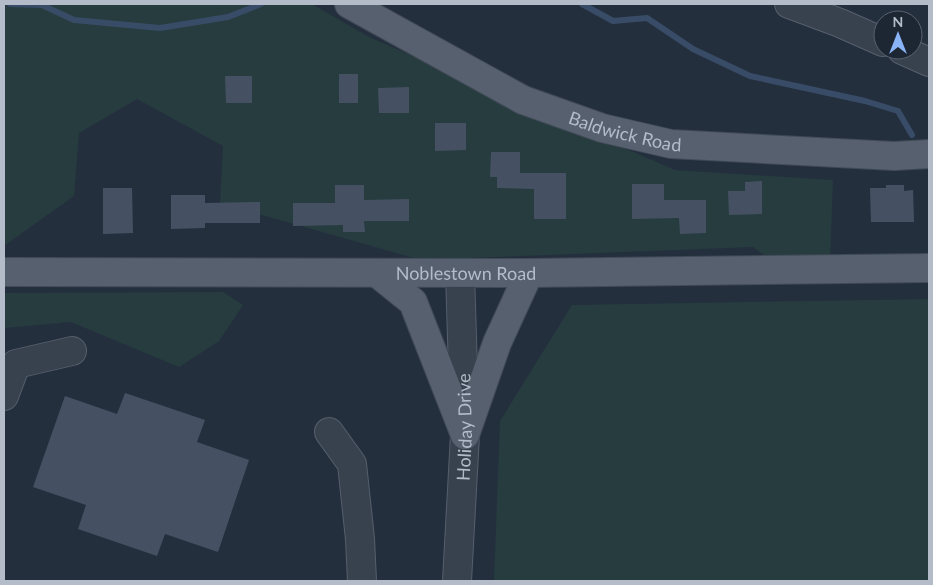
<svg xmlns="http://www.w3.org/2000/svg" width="933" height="585" viewBox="0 0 933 585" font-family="Lato,sans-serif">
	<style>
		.green { fill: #263c3f }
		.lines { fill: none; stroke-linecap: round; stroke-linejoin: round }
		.stream { stroke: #394c67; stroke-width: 6 }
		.building { fill: #455162 }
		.minor-casing { stroke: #565f6c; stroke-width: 30 }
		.major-casing { stroke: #414a57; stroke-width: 30 }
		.minor { stroke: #38414e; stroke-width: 28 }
		.major { stroke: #56606e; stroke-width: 28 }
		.labels { text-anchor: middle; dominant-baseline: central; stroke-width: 4; stroke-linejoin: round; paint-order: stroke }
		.street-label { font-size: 18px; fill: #b4bcc9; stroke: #1d2633 }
	</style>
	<rect width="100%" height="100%" fill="#242f3e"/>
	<g class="green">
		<path d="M 4,4 L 312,4 L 369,37 L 675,170 L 833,180 L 830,261 L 805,285 L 753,247 L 421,260 L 220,203 L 223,146 L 137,99 L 79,133 L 74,196 L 4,246 Z"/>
		<path d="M 223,292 L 243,305 L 219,341 L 179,367 L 71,322 L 4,328 L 4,293 Z"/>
		<path d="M 929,299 L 929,581 L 494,581 L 500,421 L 572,305 Z"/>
	</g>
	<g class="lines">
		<g class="stream">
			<path d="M 10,4 L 42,5 L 74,20 L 160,28 L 228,17 L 261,4"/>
			<path d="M 582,4 L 613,21 L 647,18 L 693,49 L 750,76 L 865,101 L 898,111 L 912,135"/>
		</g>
	</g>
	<g class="building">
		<rect x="339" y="74" width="19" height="29"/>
		<path d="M 225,76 L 252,76 L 252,103 L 226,103 Z"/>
		<path d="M 409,87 L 409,113 L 379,113 L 378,88 Z"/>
		<path d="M 435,123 L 466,123 L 466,150 L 435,151 Z"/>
		<path d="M 491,152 L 520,152 L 520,173 L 566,173 L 566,219 L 534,219 L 534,189 L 497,188 L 497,177 L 490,177 Z"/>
		<path d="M 762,181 L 762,214 L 729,215 L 728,191 L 745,191 L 745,182 Z"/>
		<path d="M 632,184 L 664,184 L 664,200 L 706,200 L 706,233 L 680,234 L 679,218 L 632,219 Z"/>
		<path d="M 335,185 L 364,185 L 364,200 L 409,199 L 409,221 L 364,221 L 365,232 L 343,232 L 343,225 L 293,226 L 293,203 L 335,203 Z"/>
		<path d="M 886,185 L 904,185 L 904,191 L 913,190 L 914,222 L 871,222 L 870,188 L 886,188 Z"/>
		<path d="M 103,188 L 132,188 L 133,233 L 103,234 Z"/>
		<path d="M 171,195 L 205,195 L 205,203 L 260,202 L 260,223 L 205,223 L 205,228 L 171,229 Z"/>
		<path d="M 125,393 L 205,420 L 197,442 L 249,460 L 218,552 L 165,534 L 157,556 L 78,529 L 86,505 L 33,487 L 65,396 L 117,414 Z"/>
	</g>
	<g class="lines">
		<g class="minor-casing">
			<g id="minor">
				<path d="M 789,4 L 840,23 L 883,42"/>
				<path d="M 902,50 L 929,62"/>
				<path d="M 4,396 L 16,364 L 72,351"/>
				<path d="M 329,432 L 352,464 L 360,539 L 362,581"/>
				<path id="s1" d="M 457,581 L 465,435 L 460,273"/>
			</g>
		</g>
		<g class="major-casing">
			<g id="major">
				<path id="s2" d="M 349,4 L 523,100 L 602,128 L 671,144 L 894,156 L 929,154"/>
				<path id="s3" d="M 4,272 L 529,273 L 929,268"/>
				<path d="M 377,273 L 413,302 L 465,435"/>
				<path d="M 465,435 L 497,343 L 529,273"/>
			</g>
		</g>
		<use href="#minor" class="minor"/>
		<use href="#major" class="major"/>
	</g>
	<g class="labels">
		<g class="street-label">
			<text stroke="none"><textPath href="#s2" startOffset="306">Baldwick Road</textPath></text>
			<text stroke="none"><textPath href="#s3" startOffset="462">Noblestown Road</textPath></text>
			<text stroke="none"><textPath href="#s1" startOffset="154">Holiday Drive</textPath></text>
		</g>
	</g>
	<rect width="933" height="585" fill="none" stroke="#b4bcc9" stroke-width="10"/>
	<g transform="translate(898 35)"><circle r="24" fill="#1d2633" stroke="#59626f"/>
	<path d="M0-4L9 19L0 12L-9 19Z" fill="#8ab4f8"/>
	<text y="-8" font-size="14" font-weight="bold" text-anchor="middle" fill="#b4bcc9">N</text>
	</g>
</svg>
